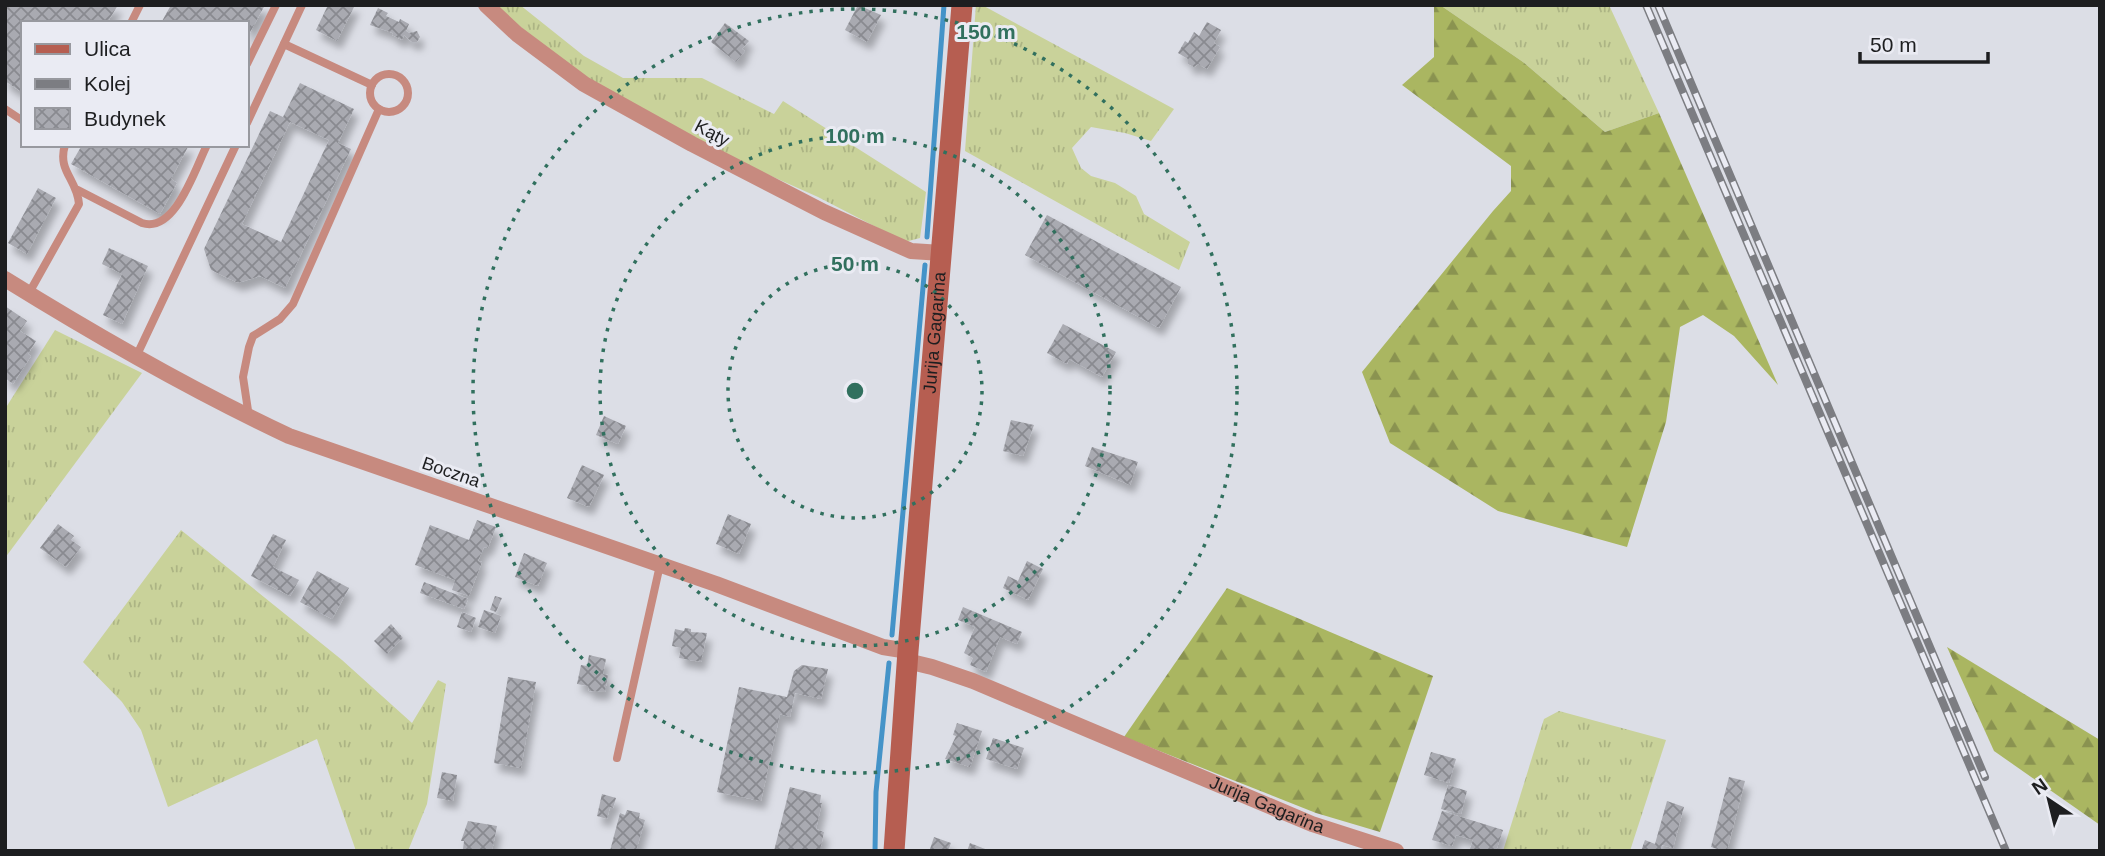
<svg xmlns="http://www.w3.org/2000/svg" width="2105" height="856" viewBox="0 0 2105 856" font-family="Arial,sans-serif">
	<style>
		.grass { fill: url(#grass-tufts) }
		.forest { fill: url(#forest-firs) }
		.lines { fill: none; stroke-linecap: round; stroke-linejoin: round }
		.stream { stroke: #4493c8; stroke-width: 5 }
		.building { fill: url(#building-cross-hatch); fill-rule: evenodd; filter: url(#shadow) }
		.lane { stroke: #c78a7f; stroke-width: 8 }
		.street { stroke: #c78a7f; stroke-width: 16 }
		.secondary { stroke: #b65e51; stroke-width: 21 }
		.rail-casing { stroke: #7c7d82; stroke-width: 8 }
		.rail { stroke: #eaebf3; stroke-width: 5; stroke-dasharray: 16; stroke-linecap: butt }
		.ring { fill: none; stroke: #31705e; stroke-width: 3.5; stroke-dasharray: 3.5 7 }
		.labels { text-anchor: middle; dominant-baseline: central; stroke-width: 6; stroke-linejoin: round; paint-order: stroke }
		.street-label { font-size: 18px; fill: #1d1e20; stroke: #eaebf3 }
		.centre { fill: #31705e; stroke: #eaebf3; stroke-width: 3.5 }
		.ring-label { font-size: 21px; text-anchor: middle; font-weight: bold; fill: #31705e; stroke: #eaebf3; stroke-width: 6; stroke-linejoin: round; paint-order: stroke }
	</style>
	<defs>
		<pattern id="grass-tufts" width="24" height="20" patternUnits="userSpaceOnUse" patternTransform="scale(1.75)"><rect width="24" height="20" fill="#c9d29a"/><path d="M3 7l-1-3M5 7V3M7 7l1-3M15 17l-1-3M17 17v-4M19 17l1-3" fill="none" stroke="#acb484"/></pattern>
		<pattern id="forest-firs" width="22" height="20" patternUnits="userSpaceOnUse" patternTransform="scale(1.75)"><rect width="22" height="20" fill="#aab661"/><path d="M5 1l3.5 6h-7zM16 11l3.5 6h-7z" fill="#8a9350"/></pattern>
		<pattern id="building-cross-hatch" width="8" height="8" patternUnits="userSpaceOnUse" patternTransform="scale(1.75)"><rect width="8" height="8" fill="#a9aab1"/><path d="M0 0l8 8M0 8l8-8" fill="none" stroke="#898a90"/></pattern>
		<filter id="shadow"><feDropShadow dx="4.5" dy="8" stdDeviation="3.5" flood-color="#0004"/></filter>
	</defs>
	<rect width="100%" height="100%" fill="#dcdee6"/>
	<g class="grass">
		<path d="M 494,5 L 520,5 L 584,56 L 623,78 L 702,78 L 774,114 L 783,101 L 926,192 L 920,238 L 905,242 L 818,197 L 728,157 L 570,68 Z"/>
		<path d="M 976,5 L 982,5 L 1174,109 L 1151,141 L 1125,133 L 1091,127 L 1072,148 L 1081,168 L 1091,176 L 1115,183 L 1136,196 L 1144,214 L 1190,242 L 1179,270 L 965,151 Z"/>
		<path d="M 1440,5 L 1609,5 L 1659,113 L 1605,132 L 1523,62 Z"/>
		<path d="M 55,330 L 142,373 L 5,558 L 5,409 Z"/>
		<path d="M 181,530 L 342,660 L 412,723 L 438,680 L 446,684 L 427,804 L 408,851 L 356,851 L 317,739 L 168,807 L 141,730 L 122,702 L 83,662 Z"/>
		<path d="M 1559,711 L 1666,740 L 1630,851 L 1503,851 L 1544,719 Z"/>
	</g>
	<g class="forest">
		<path d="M 1434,5 L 1440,5 L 1523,62 L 1605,132 L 1659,113 L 1778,385 L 1734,336 L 1703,315 L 1680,327 L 1666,422 L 1627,547 L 1498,511 L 1390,443 L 1362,372 L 1493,211 L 1511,191 L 1511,166 L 1402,85 L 1434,57 Z"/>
		<path d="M 1227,588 L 1433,676 L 1380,832 L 1316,813 L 1124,737 Z"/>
		<path d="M 1947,647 L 2100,740 L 2100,825 L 1994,751 Z"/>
	</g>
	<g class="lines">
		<g class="stream">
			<path d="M 927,237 L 944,5"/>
			<path d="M 892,635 L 925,265"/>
			<path d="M 875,851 L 876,792 L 889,663"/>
		</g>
	</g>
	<g class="building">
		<path d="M 5,5 L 118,5 L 107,23 L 23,23 L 23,93 L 5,81 Z"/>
		<path d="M 171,5 L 265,5 L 247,38 L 247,23 L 161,23 Z"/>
		<path d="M 328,5 L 355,5 L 337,41 L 316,30 Z"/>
		<path d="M 858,5 L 881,15 L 867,42 L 845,30 Z"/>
		<path d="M 378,8 L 388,13 L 386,16 L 399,22 L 400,19 L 409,24 L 406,31 L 409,33 L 417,31 L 420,37 L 417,42 L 412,42 L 404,35 L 402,40 L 392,35 L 393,33 L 370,25 Z"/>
		<path d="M 1207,22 L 1221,30 L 1214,43 L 1220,47 L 1207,69 L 1198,64 L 1194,67 L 1188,64 L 1188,59 L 1178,53 L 1185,41 L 1188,43 L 1194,32 L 1199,36 Z"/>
		<path d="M 725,23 L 749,41 L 742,49 L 745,51 L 736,62 L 711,42 Z"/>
		<path d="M 300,83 L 354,109 L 338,143 L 351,149 L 285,288 L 260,276 L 238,283 L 211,270 L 204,249 L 270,111 L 283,117 ZM 290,122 L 329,140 L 281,242 L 242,224 Z"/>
		<path d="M 82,145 L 189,145 L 171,179 L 177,183 L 160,214 L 71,164 Z"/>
		<path d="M 38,188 L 56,198 L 27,254 L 8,243 Z"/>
		<path d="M 1047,215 L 1181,287 L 1159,328 L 1025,255 Z"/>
		<path d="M 109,248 L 148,266 L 122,324 L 103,315 L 122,274 L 102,264 Z"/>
		<path d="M 5,306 L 27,321 L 20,331 L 36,341 L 28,354 L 31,356 L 13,384 L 5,378 Z"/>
		<path d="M 1063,324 L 1116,352 L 1102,377 L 1069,359 L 1067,364 L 1047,353 Z"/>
		<path d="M 604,416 L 626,426 L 618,444 L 596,435 Z"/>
		<path d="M 1011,420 L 1034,425 L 1023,456 L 1003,451 Z"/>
		<path d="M 1092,447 L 1138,462 L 1130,485 L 1085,466 Z"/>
		<path d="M 582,465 L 604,475 L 589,507 L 567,498 Z"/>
		<path d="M 728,514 L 751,524 L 739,554 L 716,544 Z"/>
		<path d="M 477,520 L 496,527 L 488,548 L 484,547 L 478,561 L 482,562 L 469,596 L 452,590 L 455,580 L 415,565 L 430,525 L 469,540 Z"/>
		<path d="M 58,524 L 74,536 L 71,540 L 81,547 L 66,567 L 40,548 Z"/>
		<path d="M 273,534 L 286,540 L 273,567 L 299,580 L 290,596 L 251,576 Z"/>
		<path d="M 524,553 L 547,563 L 538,586 L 515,577 Z"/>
		<path d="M 1027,561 L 1043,569 L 1028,600 L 1003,588 L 1008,576 L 1018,581 Z"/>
		<path d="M 317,571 L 349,588 L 332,619 L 300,602 Z"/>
		<path d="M 424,582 L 468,599 L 464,609 L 420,593 Z"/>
		<path d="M 495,596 L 502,598 L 496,612 L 490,610 Z"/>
		<path d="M 963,607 L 1022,632 L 1017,644 L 1000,637 L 986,672 L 970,665 L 973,658 L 964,653 L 975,627 L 958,620 Z"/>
		<path d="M 484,610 L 501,616 L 495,633 L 478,627 Z"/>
		<path d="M 462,612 L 476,618 L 471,632 L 457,627 Z"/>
		<path d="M 391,624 L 403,638 L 387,654 L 374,641 Z"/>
		<path d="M 685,628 L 691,629 L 691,632 L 707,633 L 701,662 L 679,658 L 681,648 L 672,646 L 675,629 L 684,631 Z"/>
		<path d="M 589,655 L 606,659 L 603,674 L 608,675 L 605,692 L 589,691 L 588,686 L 577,684 L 581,665 L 587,666 Z"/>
		<path d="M 802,665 L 828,669 L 821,699 L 795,693 L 790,717 L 780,714 L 761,801 L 717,792 L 739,687 L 787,697 L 794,671 Z"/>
		<path d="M 508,677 L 536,682 L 521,768 L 494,763 Z"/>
		<path d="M 957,723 L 982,731 L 970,767 L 945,759 L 956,736 L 953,735 Z"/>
		<path d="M 993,738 L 1024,748 L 1017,769 L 986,759 Z"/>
		<path d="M 1431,752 L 1456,759 L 1449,783 L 1424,775 Z"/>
		<path d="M 442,772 L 457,775 L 453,801 L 437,798 Z"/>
		<path d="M 1729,777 L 1745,781 L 1727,851 L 1724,851 L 1711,847 Z"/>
		<path d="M 1448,785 L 1467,791 L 1461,814 L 1441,809 Z"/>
		<path d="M 790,787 L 821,795 L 820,803 L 822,803 L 816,829 L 824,832 L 820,851 L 774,851 Z"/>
		<path d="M 602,794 L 616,798 L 613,808 L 610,807 L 607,819 L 597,816 Z"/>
		<path d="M 1667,801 L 1684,807 L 1673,848 L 1662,845 L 1661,851 L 1641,851 L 1645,840 L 1655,844 Z"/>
		<path d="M 627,810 L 640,813 L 639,818 L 645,820 L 636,851 L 610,851 L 620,813 L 625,815 Z"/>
		<path d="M 1442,811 L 1503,830 L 1496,851 L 1470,849 L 1473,840 L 1456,835 L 1452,846 L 1432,840 Z"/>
		<path d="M 468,821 L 497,826 L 492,851 L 463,849 L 464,841 L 461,841 Z"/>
		<path d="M 934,837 L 951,843 L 948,851 L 930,849 Z"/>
		<path d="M 970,843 L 990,851 L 967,851 Z"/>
	</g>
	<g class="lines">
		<g class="lane">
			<path d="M 131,23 L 140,5"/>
			<path d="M 284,44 L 372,85"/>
			<path d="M 247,64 L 276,5"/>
			<circle cx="389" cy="93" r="19"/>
			<path d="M 5,109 L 23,121"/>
			<path d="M 247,123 L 302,5"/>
			<path d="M 78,190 L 142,223 C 175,234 195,169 207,145"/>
			<path d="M 29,293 L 79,204 C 77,179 57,171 65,145"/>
			<path d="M 136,357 L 236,145"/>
			<path d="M 249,417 L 243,377 L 249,347 L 253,336 L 280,319 L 293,304 L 379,109"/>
			<path d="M 617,758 L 660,565"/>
		</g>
		<g class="street">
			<path d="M 486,5 L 517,34 L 584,84 L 692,144 L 824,212 L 911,251 L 942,253"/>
			<path d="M 5,279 C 97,336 191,390 289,436 L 716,584 L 883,647 L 908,651"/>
			<path id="s1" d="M 907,661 L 932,667 L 973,681 L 1312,824 L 1396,851"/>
		</g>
		<path class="secondary" id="s2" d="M 894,851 L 908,651 L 962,5"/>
		<g class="rail-casing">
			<g id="rail">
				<path d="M 1646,5 L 2006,851"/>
				<path d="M 1658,5 L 1985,777"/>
			</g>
		</g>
		<use href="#rail" class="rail"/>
	</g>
	<g class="ring">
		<circle cx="855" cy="391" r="127"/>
		<circle cx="855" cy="391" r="255"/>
		<circle cx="855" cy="391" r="382"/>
	</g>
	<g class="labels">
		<g class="street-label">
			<text transform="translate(712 133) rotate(28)">Kąty</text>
			<text stroke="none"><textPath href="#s2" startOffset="520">Jurija Gagarina</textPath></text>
			<text transform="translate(451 472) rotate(19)">Boczna</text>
			<text stroke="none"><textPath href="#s1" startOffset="388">Jurija Gagarina</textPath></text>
		</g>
	</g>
	<circle cx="855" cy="391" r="10" class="centre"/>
	<g class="ring-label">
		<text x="986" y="39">150 m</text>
		<text x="855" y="143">100 m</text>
		<text x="855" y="271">50 m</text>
	</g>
	<rect width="2105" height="856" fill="none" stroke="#1d1e20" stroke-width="14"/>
	<rect x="21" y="21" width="228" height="126" fill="#eaebf3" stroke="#98999f" stroke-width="2"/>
	<rect x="35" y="44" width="35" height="10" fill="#b65e51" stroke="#98999f" stroke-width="2"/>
	<text x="84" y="56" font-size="21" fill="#1d1e20">Ulica</text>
	<rect x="35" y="79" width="35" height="10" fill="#7c7d82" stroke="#98999f" stroke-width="2"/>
	<text x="84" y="91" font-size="21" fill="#1d1e20">Kolej</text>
	<rect x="35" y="108" width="35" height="21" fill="url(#building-cross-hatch)" stroke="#98999f" stroke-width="2"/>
	<text x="84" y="126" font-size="21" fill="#1d1e20">Budynek</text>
	<g transform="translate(2049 800) rotate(325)" stroke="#eaebf3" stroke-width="5" paint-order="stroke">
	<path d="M0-5L12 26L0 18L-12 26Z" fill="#1d1e20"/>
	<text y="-10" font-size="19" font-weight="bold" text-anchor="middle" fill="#1d1e20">N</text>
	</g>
	<path d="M1860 52v10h128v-10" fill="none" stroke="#1d1e20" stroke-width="3.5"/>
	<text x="1870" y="52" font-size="21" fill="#1d1e20" stroke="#eaebf3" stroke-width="5" paint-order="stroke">50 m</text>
</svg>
